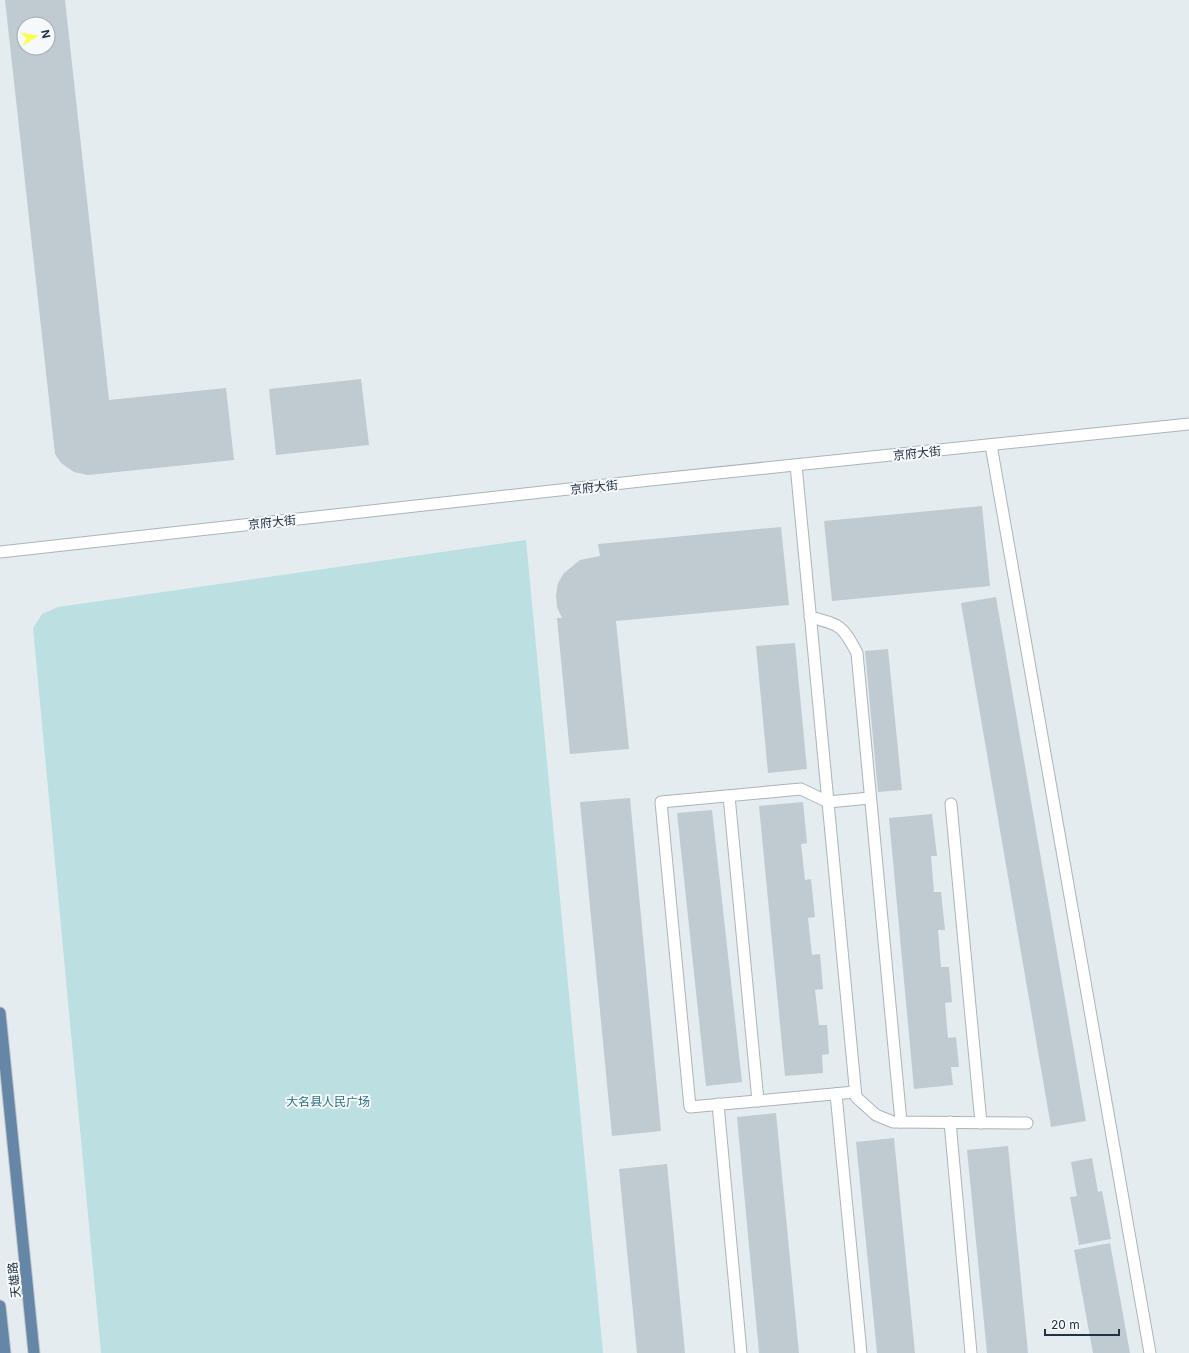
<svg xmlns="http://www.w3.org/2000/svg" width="1189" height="1353" viewBox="0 0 1189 1353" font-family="Inter,'Noto Sans SC',sans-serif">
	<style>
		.green { fill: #bce0e1 }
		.building { fill: #bfcbd0; fill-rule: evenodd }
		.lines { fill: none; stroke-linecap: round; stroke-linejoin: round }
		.service-casing { stroke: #aab4bb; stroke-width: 13 }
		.minor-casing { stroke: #aab4bb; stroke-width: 13 }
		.tertiary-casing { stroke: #aab4bb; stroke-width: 13 }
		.primary-casing { stroke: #c1c6ca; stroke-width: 13 }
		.service { stroke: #fff; stroke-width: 11 }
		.minor { stroke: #fff; stroke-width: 11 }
		.tertiary { stroke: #fff; stroke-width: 11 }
		.primary { stroke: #6686a8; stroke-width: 11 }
		.labels { text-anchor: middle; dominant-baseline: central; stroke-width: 4; stroke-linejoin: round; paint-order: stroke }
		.street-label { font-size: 12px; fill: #223243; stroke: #f6f9fb }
		.park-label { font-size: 12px; fill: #28707d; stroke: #f6f9fb }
	</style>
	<rect width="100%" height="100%" fill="#e4ecef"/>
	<path class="green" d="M 526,540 L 603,1353 L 101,1353 L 33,628 L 42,614 L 58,607 Z"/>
	<g class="building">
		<path d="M 5,0 L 65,0 L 109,400 L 226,388 L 234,460 L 88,475 L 74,472 L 61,463 L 55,454 ZM 24,24 L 48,24 L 48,48 L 24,48 Z"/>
		<path d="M 361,379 L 369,445 L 276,455 L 269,389 Z"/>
		<path d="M 982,506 L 990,586 L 832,601 L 824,521 Z"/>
		<path d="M 781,527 L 789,605 L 616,621 L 629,749 L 570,754 L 557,618 L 562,618 L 557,607 L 556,595 L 558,583 L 564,573 L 580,560 L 600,556 L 598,544 Z"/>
		<path d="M 996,597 L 1086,1121 L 1051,1127 L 961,603 Z"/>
		<path d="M 795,643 L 807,769 L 768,773 L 756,646 Z"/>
		<path d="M 888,649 L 902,790 L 878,792 L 865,651 Z"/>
		<path d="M 630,798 L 661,1131 L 612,1136 L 580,802 Z"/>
		<path d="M 803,802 L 807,843 L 801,844 L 805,880 L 811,879 L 815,917 L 808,918 L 812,955 L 820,954 L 823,989 L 815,990 L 819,1025 L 827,1025 L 829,1054 L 822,1055 L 823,1073 L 785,1076 L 759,806 Z"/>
		<path d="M 712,810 L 742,1082 L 706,1086 L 677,813 Z"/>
		<path d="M 932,814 L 937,856 L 931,856 L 934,892 L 941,892 L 945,930 L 938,930 L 941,967 L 949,967 L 952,1002 L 945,1003 L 948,1038 L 956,1037 L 959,1067 L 951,1067 L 953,1085 L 914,1089 L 889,818 Z"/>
		<path d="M 776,1113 L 799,1353 L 759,1353 L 737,1117 Z"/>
		<path d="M 894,1138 L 915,1353 L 877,1353 L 856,1142 Z"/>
		<path d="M 1008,1146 L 1028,1353 L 987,1353 L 967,1150 Z"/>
		<path d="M 1092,1158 L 1098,1192 L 1102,1191 L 1111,1239 L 1079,1245 L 1070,1197 L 1077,1196 L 1071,1162 Z"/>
		<path d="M 667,1164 L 685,1353 L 637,1353 L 619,1169 Z"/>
		<path d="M 1110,1243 L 1130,1353 L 1093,1353 L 1074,1250 Z"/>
	</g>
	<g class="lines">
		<g class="service-casing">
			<g id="service">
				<path d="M 796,465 L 856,1097 L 876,1115 L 893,1122 L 1027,1123"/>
				<path d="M 810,617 C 841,625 842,625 857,653 L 901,1122"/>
				<path d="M 729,796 L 758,1101"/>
				<path d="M 951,804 L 981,1123"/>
				<path d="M 855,1092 L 690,1107 L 661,802 L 801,789 L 828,802 L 870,798"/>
				<path d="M 836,1094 L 861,1353"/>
				<path d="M 718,1104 L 741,1353"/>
				<path d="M 950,1122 L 971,1353"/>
			</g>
		</g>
		<g class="minor-casing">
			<path id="minor" d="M 991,445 L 1150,1353"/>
		</g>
		<g class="tertiary-casing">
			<path id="tertiary" d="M 0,552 L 650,480 L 1189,424"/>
		</g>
		<g class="primary-casing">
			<g id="primary">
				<path d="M 0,1013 L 34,1353"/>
				<path d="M 0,1306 L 5,1353"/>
			</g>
		</g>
		<use href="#service" class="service"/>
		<use href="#minor" class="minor"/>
		<use href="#tertiary" class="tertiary"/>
		<use href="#primary" class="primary"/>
	</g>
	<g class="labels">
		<g class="street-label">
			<text transform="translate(917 453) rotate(-6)">京府大街</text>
			<text transform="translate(594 487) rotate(-6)">京府大街</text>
			<text transform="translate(272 522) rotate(-6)">京府大街</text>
			<text transform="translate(14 1280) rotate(-96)">天雄路</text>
		</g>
		<g class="park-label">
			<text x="328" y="1101">大名县人民广场</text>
		</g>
	</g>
	<g transform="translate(36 36) rotate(78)"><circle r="19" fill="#f6f9fb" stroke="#a1a9b1"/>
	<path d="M0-3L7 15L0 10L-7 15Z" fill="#fbfc55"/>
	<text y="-6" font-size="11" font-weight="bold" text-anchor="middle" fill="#223243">N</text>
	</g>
	<path d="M1045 1329v6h74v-6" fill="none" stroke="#223243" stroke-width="2"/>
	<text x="1051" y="1329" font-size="12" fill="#223243" stroke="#f6f9fb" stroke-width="3" paint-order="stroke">20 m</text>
</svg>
